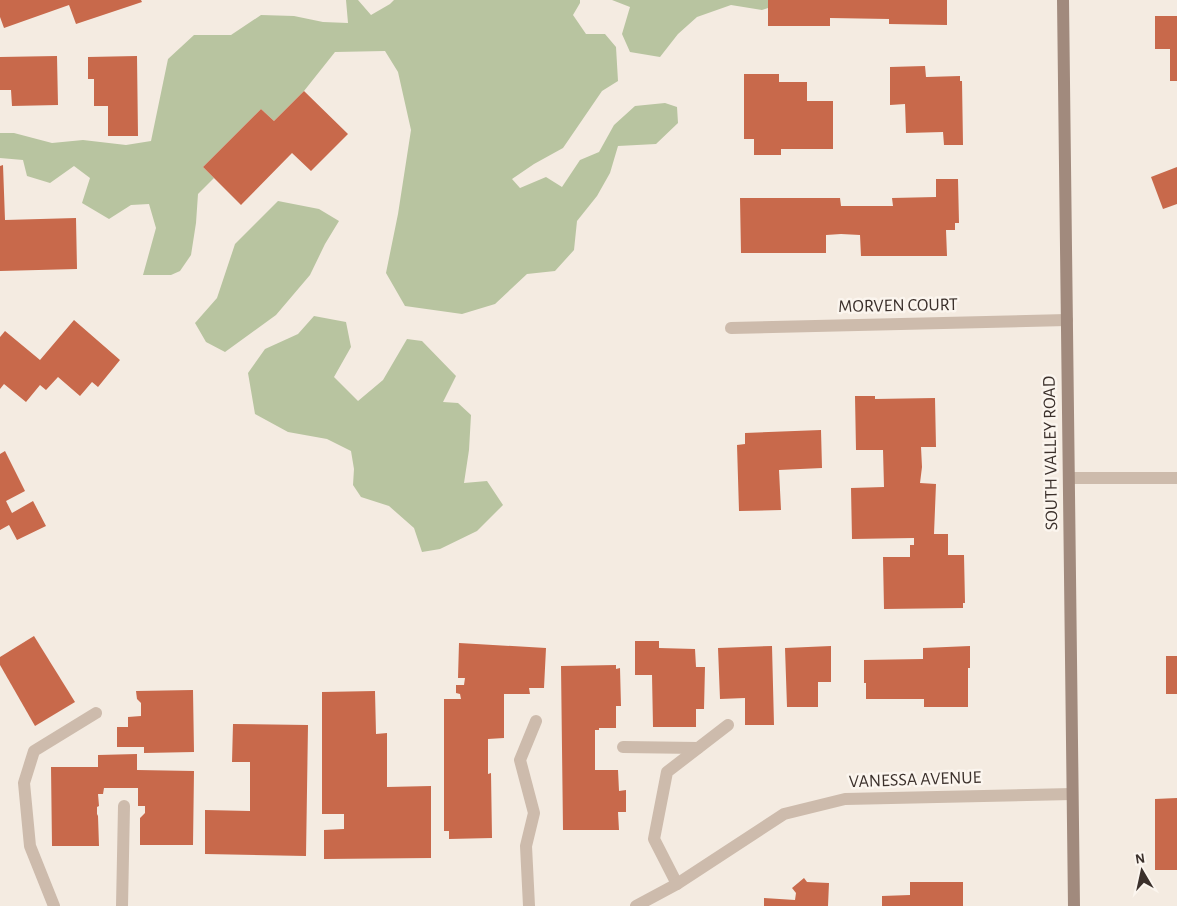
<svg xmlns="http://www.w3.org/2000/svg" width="1177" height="906" viewBox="0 0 1177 906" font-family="'Alegreya Sans',sans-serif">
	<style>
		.green { fill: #b8c4a0 }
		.building { fill: #c8694b }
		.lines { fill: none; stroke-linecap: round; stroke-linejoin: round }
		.service { stroke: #cdbbac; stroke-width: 12 }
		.minor { stroke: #cdbbac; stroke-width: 12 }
		.secondary { stroke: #a18a7d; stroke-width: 12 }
		.labels { text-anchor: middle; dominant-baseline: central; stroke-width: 5; stroke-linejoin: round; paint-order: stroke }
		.street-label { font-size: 18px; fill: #3b302b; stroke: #fbf5ee }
	</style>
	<rect width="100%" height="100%" fill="#f4ebe1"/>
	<g class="green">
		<path d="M 346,0 L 358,0 L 371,15 L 390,4 L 394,0 L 580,0 L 580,3 L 573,15 L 586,34 L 605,34 L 616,47 L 618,81 L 602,91 L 563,148 L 534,164 L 512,179 L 520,188 L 546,177 L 562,187 L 580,160 L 599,152 L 614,125 L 635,106 L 665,103 L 677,107 L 678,123 L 656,144 L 618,146 L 610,173 L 597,196 L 577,221 L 574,250 L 555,271 L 527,274 L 495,304 L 462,314 L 405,306 L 386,273 L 398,214 L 411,130 L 398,72 L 385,51 L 335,52 L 304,91 L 274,121 L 261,109 L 203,167 L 214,178 L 198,194 L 196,223 L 191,255 L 180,271 L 171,275 L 143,275 L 156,228 L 149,204 L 131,205 L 109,219 L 82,203 L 90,178 L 74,166 L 50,183 L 27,176 L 23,160 L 0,158 L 0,133 L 14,133 L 52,143 L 83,140 L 126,145 L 151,141 L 168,59 L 194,35 L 231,35 L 261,15 L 294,16 L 323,22 L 348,23 Z"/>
		<path d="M 612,0 L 768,0 L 768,8 L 762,10 L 731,5 L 697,17 L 678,34 L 660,57 L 630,52 L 622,34 L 630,7 Z"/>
		<path d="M 278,201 L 319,209 L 339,221 L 325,244 L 310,275 L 276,315 L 225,352 L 206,342 L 195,323 L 217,298 L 235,244 Z"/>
		<path d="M 314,316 L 346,322 L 351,347 L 334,377 L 358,401 L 383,380 L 407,339 L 422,341 L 456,376 L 443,402 L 458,403 L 471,415 L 469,450 L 464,483 L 487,481 L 503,505 L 477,531 L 440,549 L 422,552 L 414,528 L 389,506 L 361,497 L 353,485 L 354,469 L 351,451 L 327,439 L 288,432 L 255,414 L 248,373 L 265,349 L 298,334 Z"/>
	</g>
	<g class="building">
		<path d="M 0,0 L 141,0 L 142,2 L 76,24 L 69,5 L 4,28 L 0,17 Z"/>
		<path d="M 768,0 L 947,0 L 947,25 L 889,24 L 889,19 L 830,18 L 830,26 L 768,26 Z"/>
		<path d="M 1155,16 L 1177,16 L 1177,81 L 1170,81 L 1170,49 L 1155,49 Z"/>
		<path d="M 57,56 L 58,105 L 12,106 L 11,90 L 0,90 L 0,57 Z"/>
		<path d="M 137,56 L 138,136 L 108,136 L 108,106 L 94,106 L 94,79 L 88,79 L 88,57 Z"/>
		<path d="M 925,66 L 926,77 L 927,77 L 960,76 L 960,81 L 962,81 L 963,145 L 944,145 L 943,132 L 906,133 L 905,104 L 890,105 L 890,67 Z"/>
		<path d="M 744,74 L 779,74 L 779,82 L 807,82 L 807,101 L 833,101 L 833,149 L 781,149 L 781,155 L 754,155 L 754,139 L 744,139 Z"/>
		<path d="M 304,91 L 348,134 L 311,171 L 292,153 L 241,205 L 203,167 L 261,109 L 274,121 Z"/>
		<path d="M 3,165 L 5,220 L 76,218 L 77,269 L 0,271 L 0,166 Z"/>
		<path d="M 1177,167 L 1177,204 L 1163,209 L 1151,177 Z"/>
		<path d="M 936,179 L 958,179 L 959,223 L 955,223 L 955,230 L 946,230 L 947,256 L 861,256 L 860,235 L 841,234 L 826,235 L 826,253 L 741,253 L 740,198 L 840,198 L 841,206 L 893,206 L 892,198 L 936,197 Z"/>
		<path d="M 74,320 L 120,360 L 98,387 L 92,382 L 80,396 L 58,377 L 46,390 L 40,385 L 26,402 L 4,384 L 0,389 L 0,337 L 5,331 L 40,360 Z"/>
		<path d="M 855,396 L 875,396 L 875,399 L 935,398 L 936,447 L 921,447 L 922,467 L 920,483 L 936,484 L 934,534 L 948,534 L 948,555 L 964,555 L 965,603 L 963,603 L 963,608 L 884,609 L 883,557 L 910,557 L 910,545 L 914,545 L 914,538 L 852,539 L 851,488 L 884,487 L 883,450 L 856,450 Z"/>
		<path d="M 821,430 L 822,468 L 779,470 L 781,510 L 739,511 L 737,445 L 745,444 L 745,433 Z"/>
		<path d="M 5,451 L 25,491 L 6,501 L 12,513 L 33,501 L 46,526 L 17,540 L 9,525 L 0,530 L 0,454 Z"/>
		<path d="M 34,636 L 75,702 L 35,726 L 0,665 L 0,657 Z"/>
		<path d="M 635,641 L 659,641 L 659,648 L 695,649 L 696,667 L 705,667 L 704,709 L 696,709 L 696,727 L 653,727 L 652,675 L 635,675 Z"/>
		<path d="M 459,643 L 546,648 L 544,688 L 529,688 L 530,694 L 504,694 L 504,738 L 488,739 L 488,774 L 491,773 L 492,838 L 449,839 L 449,831 L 444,831 L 444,699 L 461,699 L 460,694 L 456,693 L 456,685 L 464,685 L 465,678 L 458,678 Z"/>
		<path d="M 772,646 L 774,725 L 745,725 L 745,698 L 720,699 L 718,648 Z"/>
		<path d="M 831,646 L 831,682 L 818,682 L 818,707 L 787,707 L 785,648 Z"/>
		<path d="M 970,646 L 970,668 L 968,668 L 968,707 L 924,707 L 924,699 L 866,699 L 866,683 L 864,683 L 864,660 L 923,659 L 923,648 Z"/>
		<rect x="1166" y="656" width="11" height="38"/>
		<path d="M 616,665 L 616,669 L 620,668 L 621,706 L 616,706 L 616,728 L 599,728 L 599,730 L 595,730 L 595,770 L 618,770 L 619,791 L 626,790 L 626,812 L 618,812 L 619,830 L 563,830 L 561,666 Z"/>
		<path d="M 193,690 L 194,752 L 144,753 L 144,747 L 117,747 L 117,727 L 128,727 L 128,717 L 141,716 L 141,703 L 137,699 L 136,691 Z"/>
		<path d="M 375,691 L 376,734 L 387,733 L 387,787 L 431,786 L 431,858 L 324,859 L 324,830 L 344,829 L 344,814 L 322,814 L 322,692 Z"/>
		<path d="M 233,724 L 308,725 L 306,856 L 205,854 L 205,810 L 250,811 L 250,762 L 232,762 Z"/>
		<path d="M 137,754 L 137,770 L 194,771 L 193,845 L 140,845 L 140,818 L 145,813 L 145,806 L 138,806 L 138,788 L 104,788 L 103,794 L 98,794 L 99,806 L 97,807 L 97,814 L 98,816 L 99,846 L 52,846 L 51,767 L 98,767 L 98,755 Z"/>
		<path d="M 1177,798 L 1177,870 L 1155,870 L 1155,799 Z"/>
		<path d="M 804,878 L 807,882 L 829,883 L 828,906 L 764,906 L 764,898 L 795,900 L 796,893 L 792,888 Z"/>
		<path d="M 910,882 L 963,882 L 963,906 L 882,906 L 882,896 L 910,895 Z"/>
	</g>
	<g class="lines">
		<g class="service">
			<path d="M 623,747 L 698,748"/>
			<path d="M 677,884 L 654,839 L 667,772 L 728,725"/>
			<path d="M 54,906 L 30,846 L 24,783 L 34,751 L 96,713"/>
			<path d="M 122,906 L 124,806"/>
			<path d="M 529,906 L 526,846 L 534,813 L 520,760 L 536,721"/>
		</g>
		<g class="minor">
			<path d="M 731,328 L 1067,320"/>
			<path d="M 1069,478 L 1177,478"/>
			<path d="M 636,906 L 677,884 L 784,814 L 845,799 L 1072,794"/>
		</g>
		<path class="secondary" d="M 1063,0 L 1074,906"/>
	</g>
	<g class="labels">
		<g class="street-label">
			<text transform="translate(898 306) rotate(-1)">MORVEN COURT</text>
			<text transform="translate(1051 453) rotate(-91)">SOUTH VALLEY ROAD</text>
			<text transform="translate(915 780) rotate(-2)">VANESSA AVENUE</text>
		</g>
	</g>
	<g transform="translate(1142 871) rotate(351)" stroke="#fbf5ee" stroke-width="4" paint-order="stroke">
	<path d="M0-4L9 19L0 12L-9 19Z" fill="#3b302b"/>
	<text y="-8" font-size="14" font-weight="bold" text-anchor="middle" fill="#3b302b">N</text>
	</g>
</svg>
